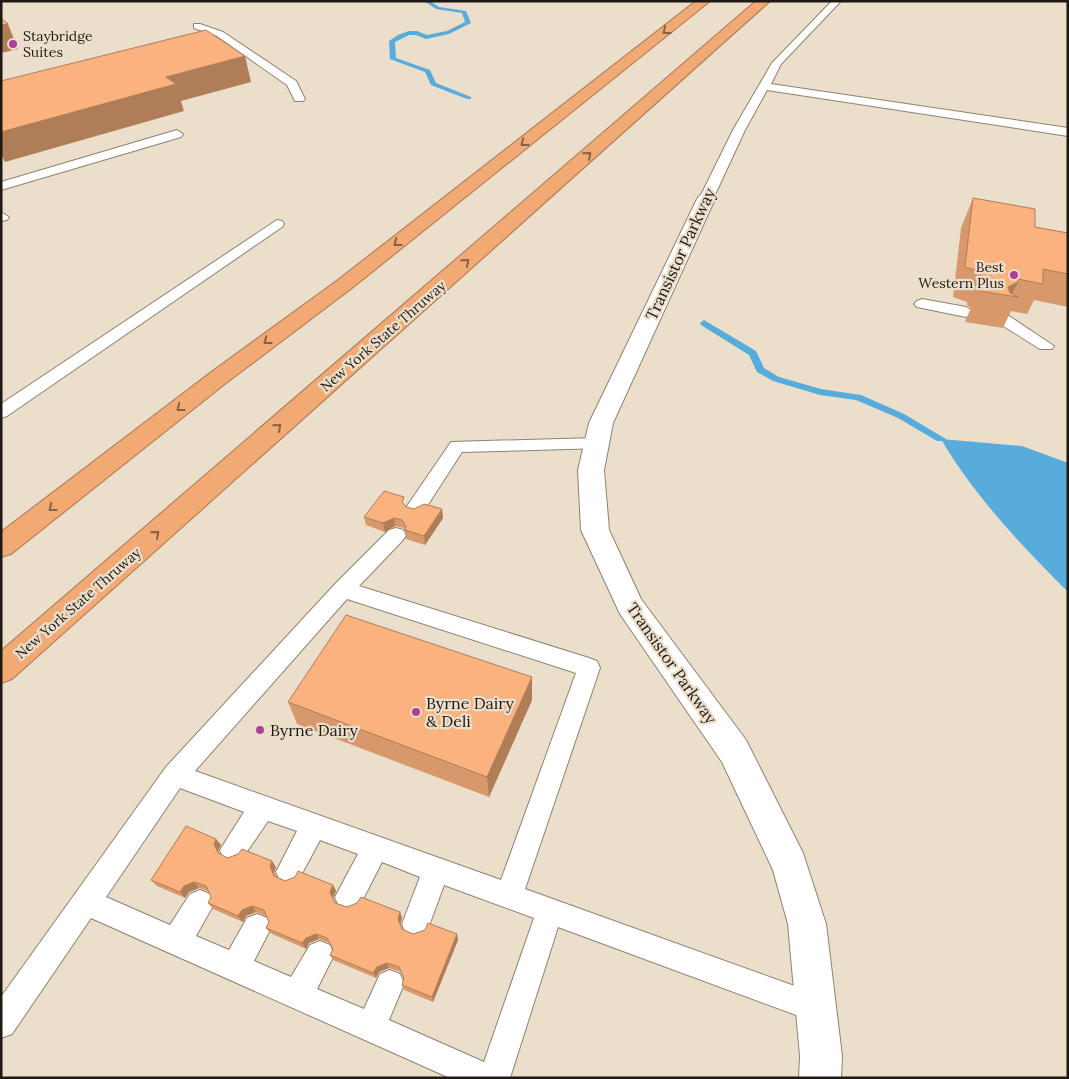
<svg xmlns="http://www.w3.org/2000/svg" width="1069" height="1079" viewBox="0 0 1069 1079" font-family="Lora,serif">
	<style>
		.water { fill: #57acdc }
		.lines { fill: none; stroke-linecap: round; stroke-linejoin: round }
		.stream { fill: #57acdc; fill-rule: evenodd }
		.service-casing { stroke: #8d8271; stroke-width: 2 }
		.minor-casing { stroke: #8d8271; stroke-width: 2 }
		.motorway-casing { stroke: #a87753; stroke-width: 2 }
		.service { fill: #fff; fill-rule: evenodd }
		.minor { fill: #fff; fill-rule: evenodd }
		.motorway { fill: #f2aa75; fill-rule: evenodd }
		.wall { fill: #d7996c }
		.shaded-wall { fill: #af7d58 }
		.building { fill: #fab27e; stroke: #af7d58 }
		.oneway { stroke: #886244 }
		.poi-dot { fill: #ad3e9a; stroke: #ebdfcc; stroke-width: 2 }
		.labels { text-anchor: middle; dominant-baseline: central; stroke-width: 4.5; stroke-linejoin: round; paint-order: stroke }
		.far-poi-label { font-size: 14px; fill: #1e1913; stroke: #ebdfcc; text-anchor: start }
		.far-street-label { font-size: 14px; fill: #1e1913; stroke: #ebdfcc }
		.street-label { font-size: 16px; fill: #1e1913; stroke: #ebdfcc }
		.poi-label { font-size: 16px; fill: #1e1913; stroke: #ebdfcc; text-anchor: start }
	</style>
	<rect width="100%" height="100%" fill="#ebdfcc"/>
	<path class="water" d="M 941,439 L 1022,446 L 1068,463 L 1068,592 C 1021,545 975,497 941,439 Z"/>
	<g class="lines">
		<g class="stream">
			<path d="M 424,1 L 430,1 L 439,7 L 466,11 L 471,23 L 449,34 L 426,39 L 416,35 L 409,35 L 395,42 L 396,58 L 430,70 L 436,83 L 471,97 L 471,99 L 467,99 L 431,85 L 425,72 L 390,59 L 389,41 L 398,35 L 409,31 L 417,31 L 427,35 L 447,31 L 465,22 L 462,13 L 436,9 Z"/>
			<path d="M 704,320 L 756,351 L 764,368 L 779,377 L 821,389 L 861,395 L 904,414 L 946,439 L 945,441 L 937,441 L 898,418 L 856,400 L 820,395 L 773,381 L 757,372 L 749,355 L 701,325 L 700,323 Z"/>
		</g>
		<g class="service-casing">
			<g id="service">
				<path d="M 832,1 L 841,1 L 781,64 L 771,84 L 1068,128 L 1068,136 L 767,90 L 745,130 L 713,199 L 706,203 L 701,202 L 699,199 L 733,130 L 772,63 Z"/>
				<path d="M 194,24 L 200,24 L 223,32 L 296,81 L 305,99 L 303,101 L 295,101 L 287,85 L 217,36 L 194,28 Z"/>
				<path d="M 177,130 L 183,134 L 181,137 L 1,190 L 1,182 Z"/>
				<path d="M 1,212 L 9,217 L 7,220 L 1,221 Z"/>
				<path d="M 277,220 L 282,221 L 284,224 L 282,227 L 7,416 L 1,418 L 1,404 Z"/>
				<path d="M 922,299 L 966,307 L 974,312 L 966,317 L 917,307 L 914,304 L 917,301 Z"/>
				<path d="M 1003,314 L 1009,316 L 1054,346 L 1052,349 L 1040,349 L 997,322 L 995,319 Z"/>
				<path d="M 596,438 L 602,440 L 605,444 L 602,448 L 462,452 L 422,514 L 415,516 L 408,514 L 405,509 L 451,442 Z"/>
				<path d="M 396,528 L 403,530 L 406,535 L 403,540 L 359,586 L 589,658 L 597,661 L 600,668 L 525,889 L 825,997 L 830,1007 L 825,1017 L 815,1022 L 558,927 L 510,1078 L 450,1078 L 91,918 L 12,1034 L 1,1038 L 1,997 L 166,767 L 336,583 L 389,530 ZM 347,599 L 576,673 L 501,880 L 195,771 ZM 180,788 L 244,812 L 220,850 L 224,859 L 233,863 L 242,859 L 268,821 L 297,831 L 276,872 L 280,881 L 289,885 L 298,881 L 320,840 L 358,854 L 335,897 L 339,907 L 349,911 L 359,907 L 382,862 L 420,877 L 402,924 L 406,934 L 416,938 L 426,934 L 444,885 L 534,918 L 484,1062 L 389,1020 L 404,984 L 400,974 L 390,970 L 380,974 L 364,1009 L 317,989 L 334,955 L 330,945 L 320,941 L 310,945 L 291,977 L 254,961 L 271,928 L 267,918 L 257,914 L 247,918 L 229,950 L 196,936 L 214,904 L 210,894 L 200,890 L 190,894 L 170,925 L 106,897 Z"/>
			</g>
		</g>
		<g class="minor-casing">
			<path id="minor" d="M 706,194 L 712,195 L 715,199 L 613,423 L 604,470 L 609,530 L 641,599 L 746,740 L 803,853 L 826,924 L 842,1056 L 841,1078 L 799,1078 L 800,1056 L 788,924 L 773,870 L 722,762 L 620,614 L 581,530 L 578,470 L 589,423 L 697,199 L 700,195 Z"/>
		</g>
		<g class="motorway-casing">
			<g id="motorway">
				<path d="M 696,1 L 710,1 L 352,288 L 226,383 L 11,554 L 1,557 L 1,532 L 210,373 L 338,280 Z"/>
				<path d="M 756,1 L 770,1 L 12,679 L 1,683 L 1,651 Z"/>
			</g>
		</g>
		<use href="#service" class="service"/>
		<use href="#minor" class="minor"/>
		<use href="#motorway" class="motorway"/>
	</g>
	<g class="wall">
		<path d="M 973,198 L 1035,227 L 1068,233 L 1068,307 L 1034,300 L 1027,314 L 1011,311 L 1003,328 L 965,322 L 966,319 L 971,308 L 967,305 L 967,302 L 953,297 L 961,228 Z"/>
		<path d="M 405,506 L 406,507 L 414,509 L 442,509 L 443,518 L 425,545 L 406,539 L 405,530 L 404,528 L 395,526 L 385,532 L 366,525 L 364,517 Z"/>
		<path d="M 532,677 L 532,700 L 489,797 L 297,724 L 288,702 Z"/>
		<path d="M 216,839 L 221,845 L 218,851 L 220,855 L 228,858 L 276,867 L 274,873 L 276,876 L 285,881 L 333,885 L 336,891 L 333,898 L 336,903 L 347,907 L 400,912 L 402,918 L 400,924 L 402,929 L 413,934 L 457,934 L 458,940 L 433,1002 L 404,990 L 402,985 L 404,979 L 401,972 L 389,968 L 379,972 L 376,978 L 333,960 L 330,955 L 333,949 L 330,943 L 319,939 L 309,943 L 306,949 L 270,933 L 266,928 L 269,922 L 266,916 L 256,912 L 246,916 L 243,922 L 213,909 L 208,903 L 211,897 L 208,891 L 199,888 L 189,892 L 185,898 L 157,886 L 151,880 Z"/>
	</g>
	<g class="shaded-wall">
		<path d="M 8,24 L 18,49 L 1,53 L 1,25 Z"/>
		<path d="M 245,56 L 251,82 L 181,101 L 184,111 L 5,162 L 1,154 L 1,132 L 166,77 Z"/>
		<path d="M 1018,282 L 1011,296 L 1008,287 Z"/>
		<path d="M 442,509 L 443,518 L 425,545 L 424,536 Z"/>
		<path d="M 394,518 L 395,526 L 385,532 L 383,523 Z"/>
		<path d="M 532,677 L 532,700 L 489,797 L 487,777 Z"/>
		<path d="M 216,839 L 221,845 L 218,851 L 222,860 L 218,853 L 214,844 Z"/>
		<path d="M 272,861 L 276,867 L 274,873 L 278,882 L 270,866 Z"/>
		<path d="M 194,882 L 199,888 L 189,892 L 185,898 L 180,892 L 184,886 Z"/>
		<path d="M 333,885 L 336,891 L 333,898 L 330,892 Z"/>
		<path d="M 252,906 L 256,912 L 246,916 L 243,922 L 238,916 L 242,910 Z"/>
		<path d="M 400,912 L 402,918 L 400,925 L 398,919 Z"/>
		<path d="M 316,934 L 319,939 L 309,943 L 306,949 L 302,943 L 306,938 Z"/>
		<path d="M 457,934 L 458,940 L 433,1002 L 432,997 Z"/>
		<path d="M 387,963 L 389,968 L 379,972 L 376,978 L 373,973 L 377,967 Z"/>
	</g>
	<g class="building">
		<path d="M 1,18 L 8,24 L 1,25 Z"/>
		<path d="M 206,30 L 245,56 L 166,77 L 176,84 L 1,132 L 1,81 Z"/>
		<path d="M 973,198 L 1035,209 L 1035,227 L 1068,233 L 1068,274 L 1043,269 L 1043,284 L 1018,279 L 1018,282 L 1008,287 L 1010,293 L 1018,297 L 979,291 L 979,288 L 989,281 L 980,275 L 981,272 L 965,267 Z"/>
		<path d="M 384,491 L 404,497 L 402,502 L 406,507 L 414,509 L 424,504 L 442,509 L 424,536 L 405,530 L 406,526 L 402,520 L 394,518 L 383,523 L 364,517 Z"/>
		<path d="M 346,615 L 532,677 L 487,777 L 288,702 Z"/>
		<path d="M 186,826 L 216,839 L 214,844 L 218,853 L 228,858 L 238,854 L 242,849 L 272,861 L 270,866 L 274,876 L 285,881 L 295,877 L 298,871 L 333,885 L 330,892 L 335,903 L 347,907 L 357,903 L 361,897 L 400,912 L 398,919 L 402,929 L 413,934 L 425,930 L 428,923 L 457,934 L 432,997 L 402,985 L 404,978 L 399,967 L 387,963 L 377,967 L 373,973 L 330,955 L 333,949 L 327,938 L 316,934 L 306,938 L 302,943 L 266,928 L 269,922 L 264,910 L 252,906 L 242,910 L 238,916 L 208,903 L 211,897 L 206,886 L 194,882 L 184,886 L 180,892 L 151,880 Z"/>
	</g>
	<defs><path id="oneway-chevron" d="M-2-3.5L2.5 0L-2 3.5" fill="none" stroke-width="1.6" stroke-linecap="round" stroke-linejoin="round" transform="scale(1.25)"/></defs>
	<g class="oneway">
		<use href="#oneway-chevron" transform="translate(666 31) rotate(142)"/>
		<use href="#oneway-chevron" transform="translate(524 143) rotate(142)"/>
		<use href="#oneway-chevron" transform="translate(588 155) rotate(-41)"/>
		<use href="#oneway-chevron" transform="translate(397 243) rotate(142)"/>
		<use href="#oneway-chevron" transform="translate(466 262) rotate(-41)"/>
		<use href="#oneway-chevron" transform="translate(267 341) rotate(143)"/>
		<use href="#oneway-chevron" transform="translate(180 408) rotate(142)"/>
		<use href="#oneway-chevron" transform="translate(278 427) rotate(-41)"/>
		<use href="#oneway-chevron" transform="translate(52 508) rotate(142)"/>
		<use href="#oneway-chevron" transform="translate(156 534) rotate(-41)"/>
	</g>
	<g class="poi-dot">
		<circle cx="13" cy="44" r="5"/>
		<circle cx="1014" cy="275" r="5"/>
		<circle cx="416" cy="712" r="5"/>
		<circle cx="260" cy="730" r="5"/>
	</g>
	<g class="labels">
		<g class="far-poi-label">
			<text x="23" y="36">Staybridge<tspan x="23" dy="16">Suites</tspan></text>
			<text x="1004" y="267" text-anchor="end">Best<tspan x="1004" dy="16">Western Plus</tspan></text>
		</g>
		<g class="far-street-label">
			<text transform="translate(383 336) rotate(-41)">New York State Thruway</text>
			<text transform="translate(78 603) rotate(-41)">New York State Thruway</text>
		</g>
		<g class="street-label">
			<text transform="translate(680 254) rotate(-65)">Transistor Parkway</text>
			<text transform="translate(672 663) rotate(55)">Transistor Parkway</text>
		</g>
		<g class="poi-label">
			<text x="426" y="703">Byrne Dairy<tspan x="426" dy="18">&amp; Deli</tspan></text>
			<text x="270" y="730">Byrne Dairy</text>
		</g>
	</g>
	<rect width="1069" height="1079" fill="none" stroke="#1e1913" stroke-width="5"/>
</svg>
